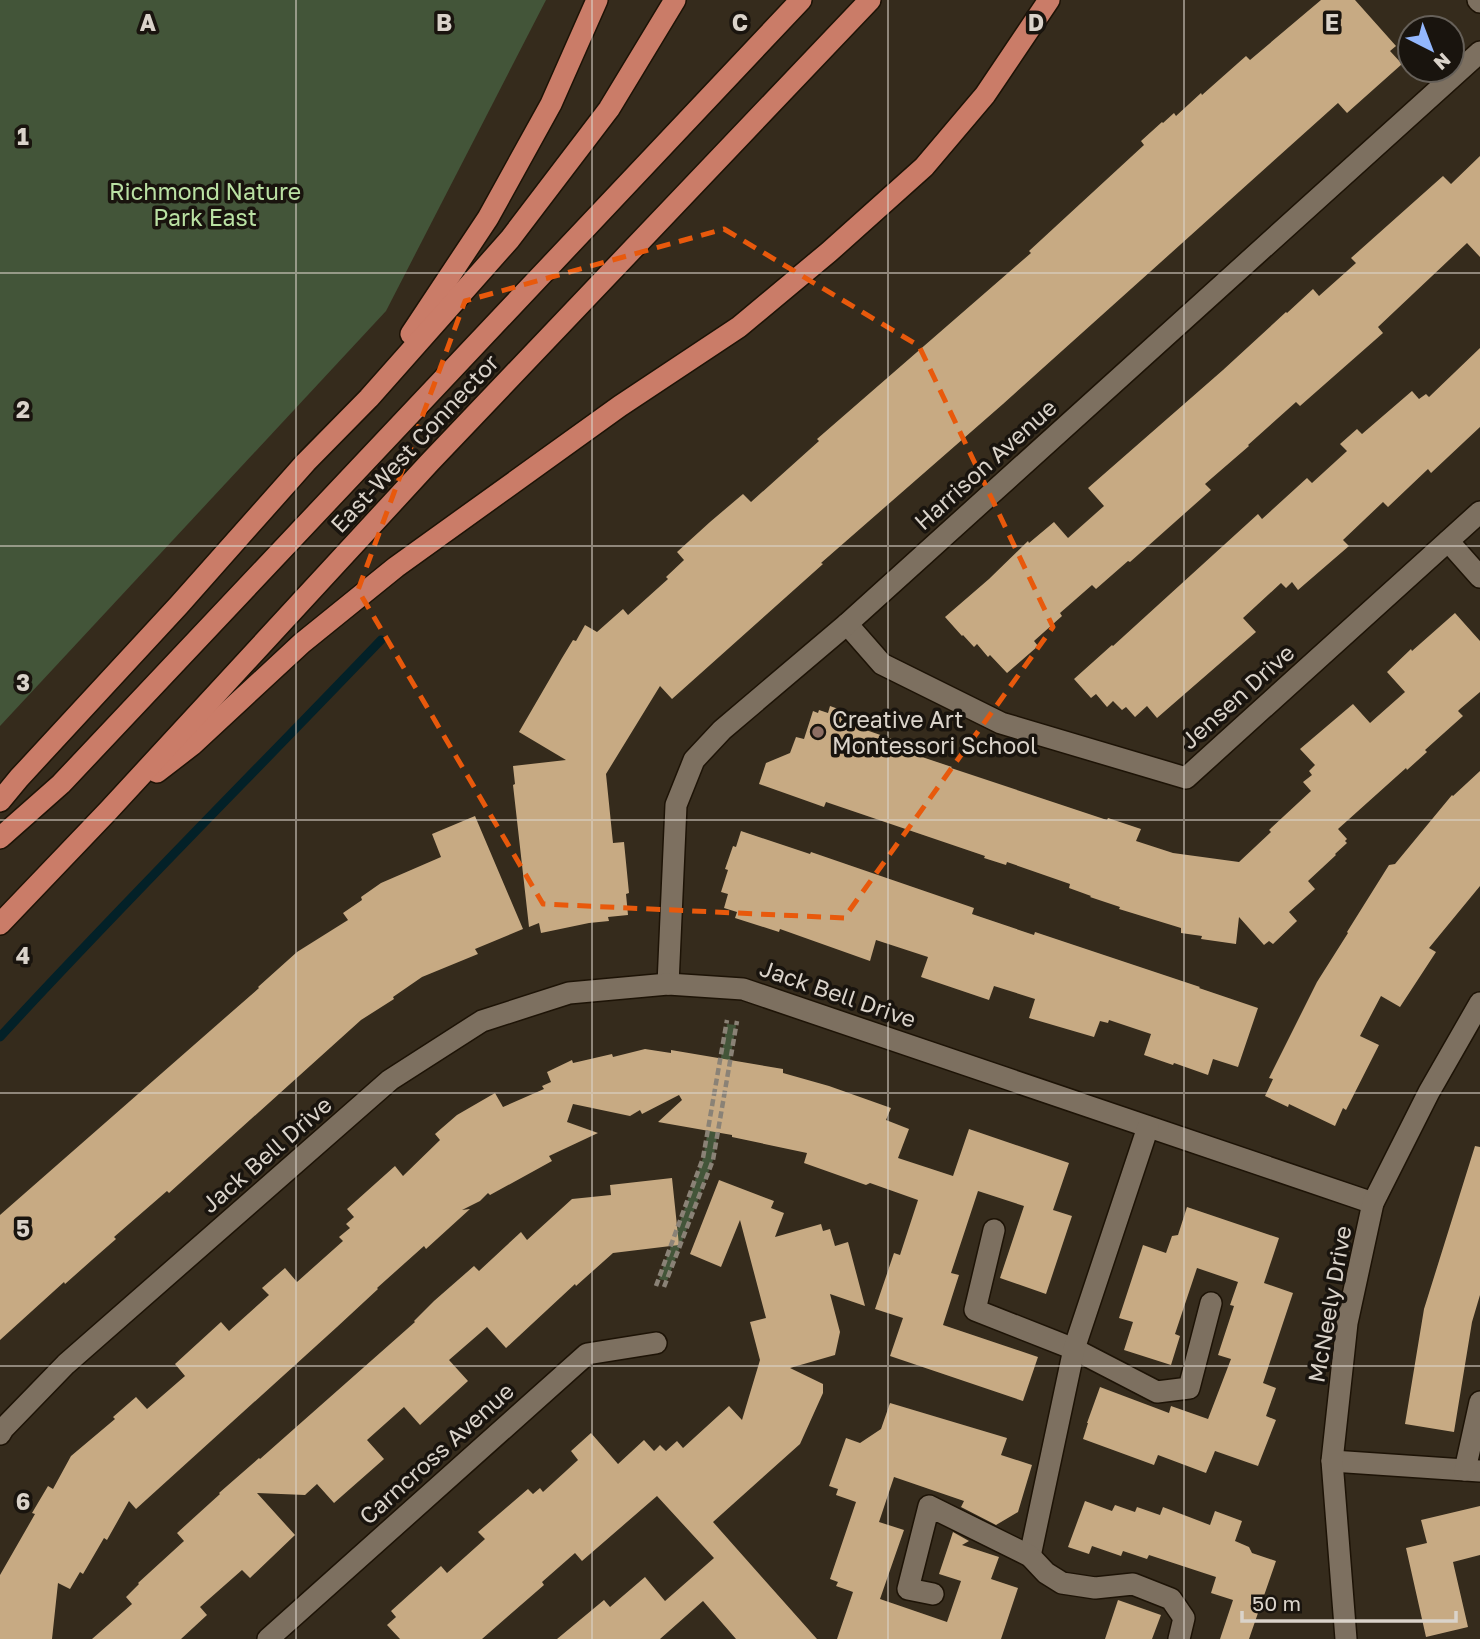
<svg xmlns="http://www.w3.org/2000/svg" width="1480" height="1639" viewBox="0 0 1480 1639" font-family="'Golos Text',sans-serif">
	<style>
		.green { fill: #435539 }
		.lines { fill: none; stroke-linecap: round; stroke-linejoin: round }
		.stream { stroke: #032128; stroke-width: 9 }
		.building { fill: #c7aa83 }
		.minor-casing { stroke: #1d1306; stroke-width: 24 }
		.highway-casing { stroke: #1d1306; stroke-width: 24 }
		.path { stroke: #8a8276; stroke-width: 4.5; stroke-dasharray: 7 3.5; stroke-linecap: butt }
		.minor { stroke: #7d7060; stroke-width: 21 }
		.highway { stroke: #ca7c68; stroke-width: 21 }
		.marked { fill: none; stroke: #e8590c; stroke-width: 5; stroke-dasharray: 14 9; stroke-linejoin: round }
		.grid { fill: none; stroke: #dad3ca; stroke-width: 2; stroke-opacity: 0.55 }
		.education-dot { fill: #8d6e63; stroke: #19140e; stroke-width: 2.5 }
		.labels { text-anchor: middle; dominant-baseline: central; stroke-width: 7; stroke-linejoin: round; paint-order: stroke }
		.park-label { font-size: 23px; fill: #bae1a3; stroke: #19140e }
		.street-label { font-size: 23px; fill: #dad3ca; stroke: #19140e }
		.poi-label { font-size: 23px; fill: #dad3ca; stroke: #19140e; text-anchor: start }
		.grid-label { font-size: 23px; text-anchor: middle; font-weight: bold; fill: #dad3ca; stroke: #19140e; stroke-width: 7; stroke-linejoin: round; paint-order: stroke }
	</style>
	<rect width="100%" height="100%" fill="#352b1c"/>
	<g class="green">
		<path d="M 0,0 L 546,0 L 386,311 L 0,726 Z"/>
		<path d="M 727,1024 L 736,1025 L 713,1160 L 667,1281 L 659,1279 L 703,1158 Z"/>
	</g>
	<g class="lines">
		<path class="stream" d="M 0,1037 C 124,902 254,773 381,640"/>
	</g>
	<g class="building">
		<path d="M 1321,0 L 1355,0 L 1396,46 L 1390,51 L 1402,64 L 1347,113 L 1338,103 L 1003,404 L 821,563 L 823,564 L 672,699 L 660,686 L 606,774 L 613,843 L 624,842 L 629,893 L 626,894 L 628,915 L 608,917 L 609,921 L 589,923 L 541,933 L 539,923 L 529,927 L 513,785 L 515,784 L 513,766 L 566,760 L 519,732 L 562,658 L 573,640 L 576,641 L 585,625 L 597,632 L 623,609 L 628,615 L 668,579 L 666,577 L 684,560 L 677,552 L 710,522 L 743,494 L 751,502 L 819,441 L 817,439 L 1031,253 L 1029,251 L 1144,145 L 1141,141 L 1162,122 L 1163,123 L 1174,113 L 1176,116 L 1201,93 L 1202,95 L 1246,56 L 1250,60 Z"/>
		<path d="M 1480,156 L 1480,257 L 1467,243 L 1378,327 L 1383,333 L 1300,406 L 1296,402 L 1248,445 L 1249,446 L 1205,484 L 1211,490 L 1130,562 L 1128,561 L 1096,589 L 1092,585 L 1060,613 L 1062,616 L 1034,641 L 1038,646 L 1007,673 L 990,655 L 988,657 L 977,644 L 974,647 L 963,635 L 962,636 L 945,617 L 989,579 L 1028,541 L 1029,543 L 1054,522 L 1068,538 L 1104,506 L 1088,488 L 1223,370 L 1286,312 L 1287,313 L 1313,289 L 1319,296 L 1356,263 L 1351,258 L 1443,176 L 1451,184 Z"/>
		<path d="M 1480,348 L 1480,427 L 1431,473 L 1428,469 L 1388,507 L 1383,502 L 1343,540 L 1349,546 L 1298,590 L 1292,582 L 1286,588 L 1281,583 L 1243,618 L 1256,632 L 1157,718 L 1147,706 L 1135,717 L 1126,707 L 1122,710 L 1113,701 L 1107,707 L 1096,694 L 1091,698 L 1074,679 L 1112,645 L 1113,646 L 1258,514 L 1262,519 L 1307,478 L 1312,483 L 1347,451 L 1340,444 L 1357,429 L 1362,434 L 1412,391 L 1419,399 L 1426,394 L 1429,397 Z"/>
		<path d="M 1455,613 L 1480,641 L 1480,692 L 1460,709 L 1458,711 L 1463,716 L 1425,750 L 1427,752 L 1407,770 L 1406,768 L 1338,829 L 1347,839 L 1345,841 L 1347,843 L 1335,854 L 1336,855 L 1308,881 L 1315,889 L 1289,912 L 1297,921 L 1273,944 L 1269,941 L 1264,945 L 1239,917 L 1236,944 L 1201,939 L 1202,936 L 1181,933 L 1181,928 L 1119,909 L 1120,907 L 1090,897 L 1091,896 L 1069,888 L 1070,884 L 1007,862 L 1006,865 L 984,858 L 985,856 L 826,802 L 824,807 L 759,784 L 766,763 L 790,753 L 796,737 L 804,739 L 813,711 L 818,713 L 819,710 L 828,713 L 830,706 L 858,716 L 856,721 L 868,725 L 866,730 L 924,750 L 922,757 L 952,767 L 951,768 L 1107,820 L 1108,818 L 1141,829 L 1136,841 L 1173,853 L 1239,862 L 1271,832 L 1269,830 L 1311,791 L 1303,782 L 1312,775 L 1309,771 L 1315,765 L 1300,749 L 1353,704 L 1370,723 L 1405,692 L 1387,672 L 1411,649 L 1412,651 Z"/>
		<path d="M 1480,771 L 1480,886 L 1429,948 L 1436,952 L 1400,1007 L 1381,996 L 1360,1036 L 1379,1045 L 1346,1110 L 1343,1108 L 1335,1126 L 1289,1104 L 1288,1107 L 1265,1096 L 1273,1079 L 1269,1078 L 1317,982 L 1348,933 L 1347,932 L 1389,865 L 1395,864 L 1452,795 L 1453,796 Z"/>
		<path d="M 475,816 L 523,929 L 475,949 L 478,954 L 422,977 L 393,997 L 394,999 L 361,1020 L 169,1193 L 167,1191 L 114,1237 L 116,1239 L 92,1260 L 65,1284 L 64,1282 L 0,1340 L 0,1215 L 259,988 L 258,987 L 297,952 L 348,920 L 343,913 L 362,900 L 361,897 L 381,883 L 441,857 L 432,834 Z"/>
		<path d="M 741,831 L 810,854 L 811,852 L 974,908 L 972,914 L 1034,935 L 1035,932 L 1200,987 L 1199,988 L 1258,1008 L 1238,1067 L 1213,1059 L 1208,1075 L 1174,1063 L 1173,1065 L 1144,1055 L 1151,1034 L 1109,1020 L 1108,1023 L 1100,1021 L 1094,1037 L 1029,1018 L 1035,999 L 994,986 L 989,1000 L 921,977 L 928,957 L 876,940 L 870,961 L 780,929 L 779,932 L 735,918 L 737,912 L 724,908 L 728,894 L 721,892 L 728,870 L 725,869 L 733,846 L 736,847 Z"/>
		<path d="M 645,1049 L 671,1053 L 671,1050 L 783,1069 L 783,1073 L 829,1086 L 891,1108 L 886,1120 L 909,1129 L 898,1158 L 953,1176 L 969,1129 L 1069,1163 L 1053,1210 L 1072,1216 L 1046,1294 L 1000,1278 L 1024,1206 L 978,1191 L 951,1273 L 959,1275 L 943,1325 L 1038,1357 L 1023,1401 L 890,1356 L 903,1318 L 875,1309 L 894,1253 L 900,1255 L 918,1200 L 870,1183 L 866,1185 L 804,1163 L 807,1153 L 732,1137 L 732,1135 L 658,1122 L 682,1100 L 679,1095 L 642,1114 L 640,1110 L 630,1116 L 573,1104 L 567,1122 L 598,1133 L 549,1156 L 552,1161 L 490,1195 L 488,1193 L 480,1201 L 462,1210 L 470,1209 L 426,1249 L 424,1246 L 377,1288 L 378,1289 L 337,1327 L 136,1509 L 129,1501 L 107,1540 L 104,1538 L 83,1574 L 80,1572 L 70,1589 L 58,1583 L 52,1639 L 0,1639 L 0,1575 L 35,1514 L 32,1513 L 48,1486 L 53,1489 L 71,1456 L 115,1419 L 113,1417 L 136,1397 L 147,1409 L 185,1376 L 175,1364 L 221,1322 L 229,1331 L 269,1295 L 262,1288 L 285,1268 L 297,1282 L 343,1241 L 339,1237 L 350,1228 L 346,1224 L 354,1217 L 347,1209 L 395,1166 L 403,1176 L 440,1140 L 435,1134 L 457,1115 L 495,1093 L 503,1107 L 544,1089 L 542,1086 L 551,1082 L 547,1072 L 572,1060 L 573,1063 L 612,1054 L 613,1057 Z"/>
		<path d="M 1475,1146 L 1480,1147 L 1480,1295 L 1472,1322 L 1454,1432 L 1405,1424 L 1424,1309 Z"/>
		<path d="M 672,1178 L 679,1245 L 613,1253 L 576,1286 L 575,1284 L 506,1348 L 487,1327 L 449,1360 L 468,1381 L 420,1425 L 404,1407 L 367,1440 L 384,1459 L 334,1503 L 317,1484 L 305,1495 L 257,1493 L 295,1535 L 250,1578 L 242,1570 L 200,1607 L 207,1615 L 181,1639 L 92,1639 L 132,1604 L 126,1597 L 139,1584 L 138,1583 L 184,1541 L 177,1533 L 220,1494 L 219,1493 L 259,1458 L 260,1459 L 415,1322 L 414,1321 L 434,1301 L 474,1266 L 479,1271 L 521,1232 L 527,1240 L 572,1199 L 611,1195 L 610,1185 Z"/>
		<path d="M 719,1180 L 774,1201 L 771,1208 L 784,1213 L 775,1237 L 821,1224 L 823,1231 L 830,1229 L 835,1246 L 848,1242 L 865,1306 L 830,1294 L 840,1332 L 835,1355 L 790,1368 L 823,1384 L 823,1393 L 800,1444 L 713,1522 L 817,1639 L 736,1639 L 703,1601 L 660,1639 L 557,1639 L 604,1600 L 610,1607 L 645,1577 L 665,1601 L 714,1558 L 657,1496 L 582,1561 L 575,1553 L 542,1582 L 544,1585 L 482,1639 L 400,1639 L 387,1625 L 396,1617 L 391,1611 L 441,1566 L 447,1573 L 485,1539 L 478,1532 L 528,1489 L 533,1494 L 540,1488 L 543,1492 L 578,1460 L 571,1451 L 591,1433 L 618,1464 L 644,1440 L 654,1451 L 660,1445 L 666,1451 L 677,1441 L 683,1448 L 729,1406 L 742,1420 L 760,1360 L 750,1322 L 766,1318 L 740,1220 L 721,1267 L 690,1254 Z"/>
		<path d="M 1187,1207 L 1279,1238 L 1264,1283 L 1293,1293 L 1263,1383 L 1276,1388 L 1266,1416 L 1276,1420 L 1258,1466 L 1215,1451 L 1206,1473 L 1158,1455 L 1154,1465 L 1083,1439 L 1088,1423 L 1087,1423 L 1100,1387 L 1169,1413 L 1171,1406 L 1208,1419 L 1231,1359 L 1218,1355 L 1234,1306 L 1230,1305 L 1238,1282 L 1197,1268 L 1175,1334 L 1180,1336 L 1171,1365 L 1124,1350 L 1133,1322 L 1119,1318 L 1143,1245 L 1166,1253 L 1172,1236 L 1178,1235 Z"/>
		<path d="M 890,1403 L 1007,1438 L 1001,1455 L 1032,1465 L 1018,1512 L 996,1525 L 961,1507 L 964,1501 L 894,1477 L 879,1522 L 904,1530 L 880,1599 L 947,1622 L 961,1581 L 939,1574 L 953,1532 L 969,1541 L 962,1545 L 999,1557 L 991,1579 L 1018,1588 L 1001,1639 L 837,1639 L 853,1592 L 836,1586 L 838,1582 L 830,1579 L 856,1502 L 836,1495 L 838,1489 L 829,1486 L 846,1438 L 860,1443 L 881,1429 Z"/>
		<path d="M 1085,1501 L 1112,1511 L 1115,1505 L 1135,1512 L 1137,1507 L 1160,1515 L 1163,1507 L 1210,1525 L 1215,1511 L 1242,1521 L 1235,1541 L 1249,1547 L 1252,1553 L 1276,1561 L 1249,1639 L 1220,1639 L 1233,1600 L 1211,1593 L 1216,1577 L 1149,1555 L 1147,1559 L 1123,1551 L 1121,1556 L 1092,1546 L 1089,1554 L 1068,1547 Z"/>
		<path d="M 1480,1506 L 1480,1555 L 1453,1562 L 1468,1627 L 1426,1637 L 1406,1548 L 1427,1543 L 1421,1520 Z"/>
		<path d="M 1118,1600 L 1161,1615 L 1152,1639 L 1105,1639 Z"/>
	</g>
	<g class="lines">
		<g class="minor-casing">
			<g id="minor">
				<path d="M 1478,0 L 1480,2"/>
				<path d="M 1448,541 L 1480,577"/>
				<path d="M 847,624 L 882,664 L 1001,723 L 1186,778 L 1480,512"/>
				<path d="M 668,984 L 676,805 L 694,760 L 722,730 L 847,624 L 1480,52"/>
				<path d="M 994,1230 L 975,1310 L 1074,1349 L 1157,1392 L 1189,1388 L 1211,1303"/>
				<path d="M 0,1434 L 3,1429 L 66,1364 L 390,1080 L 482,1021 L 569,993 L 668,984 L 743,989 L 1373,1203"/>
				<path d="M 1332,1461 L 1480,1471"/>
				<path d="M 1465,1470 L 1480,1402"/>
				<path d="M 1030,1556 L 1074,1349 L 1148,1127"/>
				<path d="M 933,1594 L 908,1589 L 929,1506 L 1030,1556 L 1046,1573 L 1062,1583 L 1095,1588 L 1133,1584 L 1171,1599 L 1184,1618 L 1179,1639"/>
				<path d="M 268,1639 L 587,1354 L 656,1343"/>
				<path d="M 1346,1639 L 1332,1461 L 1347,1323 L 1373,1203 L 1429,1092 L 1480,1003"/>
			</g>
		</g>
		<g class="highway-casing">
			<g id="highway">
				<path d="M 411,334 L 488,218 L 551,104 L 597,0"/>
				<path d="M 157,772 L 192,745 L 302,643 L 396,567 L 620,406 L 739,327 L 829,252 L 924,167 L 985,95 L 1049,0"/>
				<path d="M 0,801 L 19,778 L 179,605 L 306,462 L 369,398 L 510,239 L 609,109 L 675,0"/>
				<path d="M 0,838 L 61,784 L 801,0"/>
				<path d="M 0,924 L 109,810 L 430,462 L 870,0"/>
			</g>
		</g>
		<g class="path">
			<path d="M 656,1286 L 703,1158 L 727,1020"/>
			<path d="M 664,1287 L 713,1160 L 737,1021"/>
		</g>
		<use href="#minor" class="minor"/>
		<use href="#highway" class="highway"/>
	</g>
	<path class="marked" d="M 724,229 L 919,346 L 1053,627 L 844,918 L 543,904 L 358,590 L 465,301 Z"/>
	<path class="grid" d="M 296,0 L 296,1639M 592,0 L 592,1639M 888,0 L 888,1639M 1184,0 L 1184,1639M 0,273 L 1480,273M 0,546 L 1480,546M 0,820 L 1480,820M 0,1093 L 1480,1093M 0,1366 L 1480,1366"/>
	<circle class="education-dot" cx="818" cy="732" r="7"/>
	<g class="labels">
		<g class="park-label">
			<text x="205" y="191">Richmond Nature<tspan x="205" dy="26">Park East</tspan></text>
		</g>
		<g class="street-label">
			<text transform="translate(414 443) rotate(-47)">East-West Connector</text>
			<text transform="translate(985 464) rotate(-42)">Harrison Avenue</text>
			<text transform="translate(1237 696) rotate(-42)">Jensen Drive</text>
			<text transform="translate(838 993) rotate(19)">Jack Bell Drive</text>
			<text transform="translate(266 1154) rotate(-41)">Jack Bell Drive</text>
			<text transform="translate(1329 1304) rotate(-80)">McNeely Drive</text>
			<text transform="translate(436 1453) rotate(-42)">Carncross Avenue</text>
		</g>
		<g class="poi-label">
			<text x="832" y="719">Creative Art<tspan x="832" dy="26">Montessori School</tspan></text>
		</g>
	</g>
	<g class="grid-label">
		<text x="148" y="31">A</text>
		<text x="444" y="31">B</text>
		<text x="740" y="31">C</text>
		<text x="1036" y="31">D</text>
		<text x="1332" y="31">E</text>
		<text x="23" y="145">1</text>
		<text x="23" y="418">2</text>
		<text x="23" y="691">3</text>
		<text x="23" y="964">4</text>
		<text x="23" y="1237">5</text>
		<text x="23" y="1510">6</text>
	</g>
	<g transform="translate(1431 49) rotate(138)"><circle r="33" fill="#19140e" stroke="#666059" stroke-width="2"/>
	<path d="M0-5L12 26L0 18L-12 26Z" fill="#93b7fd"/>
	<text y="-10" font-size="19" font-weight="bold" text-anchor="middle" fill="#dad3ca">N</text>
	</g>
	<path d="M1242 1611v10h214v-10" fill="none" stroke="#dad3ca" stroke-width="3.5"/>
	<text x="1252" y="1611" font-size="21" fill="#dad3ca" stroke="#19140e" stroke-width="5" paint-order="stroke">50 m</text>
</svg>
